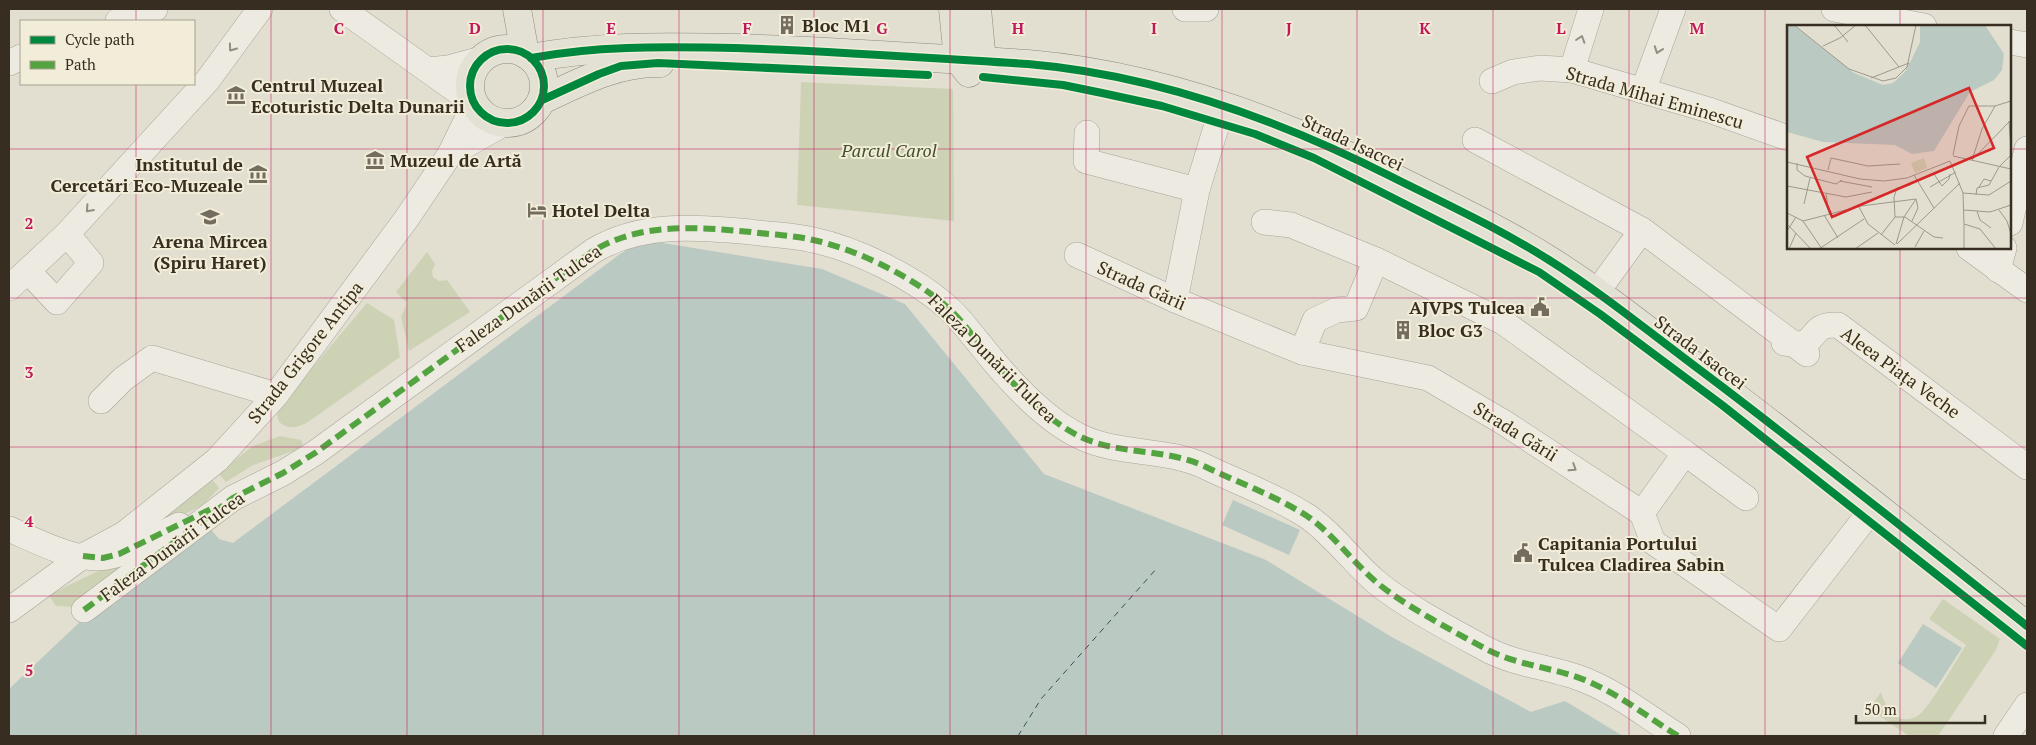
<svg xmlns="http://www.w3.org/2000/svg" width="2036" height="745" viewBox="0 0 2036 745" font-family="'PT Serif',serif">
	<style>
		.green { fill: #ced2b5 }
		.water { fill: #bac9c2 }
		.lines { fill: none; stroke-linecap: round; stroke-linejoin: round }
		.ferry { stroke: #325355; stroke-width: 1; stroke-dasharray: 6 5; stroke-linecap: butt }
		.minor-casing { stroke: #a8a499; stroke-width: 26 }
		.major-casing { stroke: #8e8a80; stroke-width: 29 }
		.minor { stroke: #eceae1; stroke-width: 25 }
		.major { stroke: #e3e0d4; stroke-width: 28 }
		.quiet { stroke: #53a441; stroke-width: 6; stroke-dasharray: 12 6; stroke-linecap: butt }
		.cycleway-casing { stroke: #f2edd8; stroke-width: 11 }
		.cycleway { stroke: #00873e; stroke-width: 8 }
		.oneway { stroke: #928c81 }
		.grid { fill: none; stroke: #c2185b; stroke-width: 1; stroke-opacity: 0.55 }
		.labels { text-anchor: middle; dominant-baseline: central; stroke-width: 4; stroke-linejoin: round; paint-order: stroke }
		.poi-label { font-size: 18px; font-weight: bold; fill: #372e21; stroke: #f2edd8; text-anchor: start }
		.street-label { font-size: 18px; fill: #372e21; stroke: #f2edd8 }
		.park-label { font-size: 18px; font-style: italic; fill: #43512a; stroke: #f2edd8 }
		.inset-river { fill: none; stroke: #bac9c2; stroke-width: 2.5 }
		.inset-road { fill: none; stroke: #9e988b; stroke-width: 1 }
		.view { fill: #d62828; fill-opacity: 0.15; stroke: #d62828; stroke-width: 2.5 }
		.inset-edge { fill: none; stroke: #372e21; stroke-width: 2.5 }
		.grid-label { font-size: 16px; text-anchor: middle; font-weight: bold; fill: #c2185b; stroke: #f2edd8; stroke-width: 4; stroke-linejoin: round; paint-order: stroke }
	</style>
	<rect width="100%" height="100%" fill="#e2dfd1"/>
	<g class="green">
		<path d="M 801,82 L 953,89 L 954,221 L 797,205 Z"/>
		<path d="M 427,252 L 435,264 L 432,271 L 433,277 L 439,281 L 447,280 L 470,312 L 409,351 L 401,317 L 407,303 L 396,292 Z"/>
		<path d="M 367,303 L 394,320 L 400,357 L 308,422 C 297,428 289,430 279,422 L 277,415 L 280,406 Z"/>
		<path d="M 280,436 L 301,440 L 303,445 L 302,448 L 253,465 L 226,482 L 218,473 L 253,446 Z"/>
		<path d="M 211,478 L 219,488 L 203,505 L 129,542 Z"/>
		<path d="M 175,533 L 74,607 L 56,606 L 49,595 Z"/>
		<path d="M 1943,599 L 2000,639 L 1996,650 L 1938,736 L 1909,736 L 1869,709 L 1881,692 C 1885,709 1900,729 1920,714 C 1931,705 1957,659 1966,645 L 1929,619 Z"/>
	</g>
	<g class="water">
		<path d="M 657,242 L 822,269 L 905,304 L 1044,474 L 1266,560 L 1390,636 L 1531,712 L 1565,701 L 1623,736 L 9,736 L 9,689 L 83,619 L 209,527 L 219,539 L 233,543 L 620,254 L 630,248 Z"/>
		<path d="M 1233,500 L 1300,530 L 1289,555 L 1222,525 Z"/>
		<path d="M 1923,624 L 1962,648 L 1936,688 L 1898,663 Z"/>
	</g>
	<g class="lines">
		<path class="ferry" d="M 1018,736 L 1041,699 L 1157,568"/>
		<g class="minor-casing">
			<g id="minor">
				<path d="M 342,9 L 457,91 L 471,97"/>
				<path d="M 1185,9 L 1206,9"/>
				<path d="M 1834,9 L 1924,26"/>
				<path d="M 118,21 L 155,9"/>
				<path d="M 2010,42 L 2027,45"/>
				<path d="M 9,63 L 21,57"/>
				<path d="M 428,70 L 448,68 L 481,59"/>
				<path d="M 1572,70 L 1591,9"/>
				<path d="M 1492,81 L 1513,72 L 1540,68 L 1572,70 L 1709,110 L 1788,138"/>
				<path d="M 1643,91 L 1673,9"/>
				<path d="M 1087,133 L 1086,161 L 1197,190"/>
				<path d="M 1475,140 L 1642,230 L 1807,354"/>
				<path d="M 450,154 L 503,124"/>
				<path d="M 1264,222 L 1291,225 L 1376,260 L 1356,308 L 1337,310 L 1315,320 L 1302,352"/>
				<path d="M 2010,223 L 2027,149"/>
				<path d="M 1969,248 L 2027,290"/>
				<path d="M 1077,255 L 1175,300 L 1302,352 L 1428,378 L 1503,422 L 1642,513 L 1653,542 L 1779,629 L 1866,517"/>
				<path d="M 1376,260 L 1503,322 L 1685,453 L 1642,513"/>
				<path d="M 1998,270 L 2004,248"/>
				<path d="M 28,271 L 57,302 L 91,263 L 67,234"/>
				<path d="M 9,288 L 67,234 L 207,81 L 260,9"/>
				<path d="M 1597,292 L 1642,230"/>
				<path d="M 1175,300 L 1197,190 L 1218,121"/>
				<path d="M 1784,343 C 1822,350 1805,323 1838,325 L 2027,467"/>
				<path d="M 101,401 L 123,379 L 152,358 L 276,395"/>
				<path d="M 1685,453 L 1746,498"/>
				<path d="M 9,529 C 37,541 80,565 112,556 C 135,550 157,536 179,525"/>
				<path d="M 9,610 L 83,556 L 124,534 L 217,460 L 276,395 L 407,218 L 450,154 L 474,105"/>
				<path d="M 84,610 L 233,498 L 283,473 L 315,453 L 593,251 C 641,222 697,227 751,232 C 771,235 793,235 813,240 C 856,249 913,277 946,306 C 959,317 968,330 979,343 C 1004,375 1042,418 1079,436 C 1119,456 1164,447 1206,467 C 1239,483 1276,496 1307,516 C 1333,534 1351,560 1375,581 C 1403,605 1453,631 1486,649 C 1518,666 1554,667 1587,681 C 1619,694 1649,718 1678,736"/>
				<path d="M 2006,736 L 2027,705"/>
			</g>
		</g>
		<g class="major-casing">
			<g id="major">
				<path d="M 517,9 L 525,54"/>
				<path d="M 953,9 L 958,59 L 969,73"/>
				<path d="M 977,9 L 982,61"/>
				<circle cx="507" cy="86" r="37"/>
				<path d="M 531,58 C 600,45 667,47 736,48 C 833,51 931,58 1028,64 C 1157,75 1280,120 1394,178 C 1446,204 1500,229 1549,260 C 1600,292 1648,331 1696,367 C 1808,451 1917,539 2027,626"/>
				<path d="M 542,100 C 580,82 617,62 660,63"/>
			</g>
		</g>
		<use href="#minor" class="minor"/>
		<use href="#major" class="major"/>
		<g class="quiet">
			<path d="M 83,556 L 103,558 L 119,554 L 213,508"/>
			<path d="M 84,610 L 233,498 L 283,473 L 315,453 L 593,251 C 641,222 697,227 751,232 C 771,235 793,235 813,240 C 856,249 913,277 946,306 C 959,317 968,330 979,343 C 1004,375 1042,418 1079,436 C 1119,456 1164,447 1206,467 C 1239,483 1276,496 1307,516 C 1333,534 1351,560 1375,581 C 1403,605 1453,631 1486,649 C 1518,666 1554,667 1587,681 C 1619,694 1649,718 1678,736"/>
		</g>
		<g class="cycleway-casing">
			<g id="cycleway">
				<circle cx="507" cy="86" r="37"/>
				<path d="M 531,58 C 600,45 667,47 736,48 C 833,51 931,58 1028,64 C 1157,75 1280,120 1394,178 C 1446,204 1500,229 1549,260 C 1600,292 1648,331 1696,367 C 1808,451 1917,539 2027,626"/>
				<path d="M 983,77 L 1063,85 L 1102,93 L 1162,106 L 1255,134 L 1314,158 L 1539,272 L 1600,314 L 1722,405 L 2027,646"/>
				<path d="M 542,100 L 599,74 L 621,66 L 658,63 L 928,75"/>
			</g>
		</g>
		<use href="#cycleway" class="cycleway"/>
	</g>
	<defs><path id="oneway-chevron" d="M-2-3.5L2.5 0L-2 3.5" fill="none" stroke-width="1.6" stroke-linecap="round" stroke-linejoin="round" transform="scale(1.25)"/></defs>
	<g class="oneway">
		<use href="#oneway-chevron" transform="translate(1581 39) rotate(-72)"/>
		<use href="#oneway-chevron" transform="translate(232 48) rotate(126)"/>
		<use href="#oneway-chevron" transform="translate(1658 50) rotate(110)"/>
		<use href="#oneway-chevron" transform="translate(89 209) rotate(132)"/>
		<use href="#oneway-chevron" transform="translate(1573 468) rotate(33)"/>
	</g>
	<path class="grid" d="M 136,9 L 136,21M 271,9 L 271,736M 407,9 L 407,736M 543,9 L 543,736M 679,9 L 679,736M 814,9 L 814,736M 950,9 L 950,736M 1086,9 L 1086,736M 1222,9 L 1222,736M 1357,9 L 1357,736M 1493,9 L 1493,736M 1629,9 L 1629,736M 1765,9 L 1765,736M 1900,9 L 1900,26M 136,84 L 136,736M 9,149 L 1788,149M 2010,149 L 2027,149M 1900,248 L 1900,736M 9,298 L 2027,298M 9,447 L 2027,447M 9,596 L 2027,596"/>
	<defs>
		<g id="building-bare" transform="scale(1.5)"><path d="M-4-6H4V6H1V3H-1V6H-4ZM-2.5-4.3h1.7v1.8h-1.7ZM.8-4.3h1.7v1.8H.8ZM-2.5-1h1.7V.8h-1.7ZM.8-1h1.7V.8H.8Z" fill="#736c5f" stroke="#f2edd8" stroke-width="2.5" paint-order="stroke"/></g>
		<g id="museum-bare" transform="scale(1.5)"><path d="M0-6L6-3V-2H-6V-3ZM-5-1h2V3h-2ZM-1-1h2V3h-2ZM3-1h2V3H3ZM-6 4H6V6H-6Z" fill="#736c5f" stroke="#f2edd8" stroke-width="2.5" paint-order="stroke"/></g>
		<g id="hotel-bare" transform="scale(1.5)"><path d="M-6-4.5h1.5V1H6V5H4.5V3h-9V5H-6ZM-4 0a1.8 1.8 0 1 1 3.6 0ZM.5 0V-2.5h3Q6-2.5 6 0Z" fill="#736c5f" stroke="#f2edd8" stroke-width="2.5" paint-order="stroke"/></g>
		<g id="school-bare" transform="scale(1.5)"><path d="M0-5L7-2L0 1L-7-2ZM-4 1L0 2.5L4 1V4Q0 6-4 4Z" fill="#736c5f" stroke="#f2edd8" stroke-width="2.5" paint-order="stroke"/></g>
		<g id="civic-bare" transform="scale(1.5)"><path d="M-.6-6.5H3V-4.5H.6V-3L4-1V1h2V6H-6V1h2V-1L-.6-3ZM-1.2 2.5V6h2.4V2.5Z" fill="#736c5f" stroke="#f2edd8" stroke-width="2.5" paint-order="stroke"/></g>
	</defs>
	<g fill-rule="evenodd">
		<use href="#building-bare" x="787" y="25"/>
		<use href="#museum-bare" x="236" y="95"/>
		<use href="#museum-bare" x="375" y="160"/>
		<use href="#museum-bare" x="258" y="174"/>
		<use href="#hotel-bare" x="537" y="210"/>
		<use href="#school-bare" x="210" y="217"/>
		<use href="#civic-bare" x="1540" y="307"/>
		<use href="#building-bare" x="1403" y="330"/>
		<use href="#civic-bare" x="1523" y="553"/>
	</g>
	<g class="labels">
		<g class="poi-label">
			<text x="802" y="25">Bloc M1</text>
			<text x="251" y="85">Centrul Muzeal<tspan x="251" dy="21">Ecoturistic Delta Dunarii</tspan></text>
			<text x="390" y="160">Muzeul de Artă</text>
			<text x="243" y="164" text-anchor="end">Institutul de<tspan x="243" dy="21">Cercetări Eco-Muzeale</tspan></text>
			<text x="552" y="210">Hotel Delta</text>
			<text x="210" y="241" text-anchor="middle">Arena Mircea<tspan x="210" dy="21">(Spiru Haret)</tspan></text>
			<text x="1525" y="307" text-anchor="end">AJVPS Tulcea</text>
			<text x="1418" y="330">Bloc G3</text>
			<text x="1538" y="543">Capitania Portului<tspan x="1538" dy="21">Tulcea Cladirea Sabin</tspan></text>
		</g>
		<g class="street-label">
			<text transform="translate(1655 97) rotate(16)">Strada Mihai Eminescu</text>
			<text transform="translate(1353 142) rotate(25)">Strada Isaccei</text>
			<text transform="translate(1142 285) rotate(24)">Strada Gării</text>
			<text transform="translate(528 298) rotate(-35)">Faleza Dunării Tulcea</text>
			<text transform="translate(305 352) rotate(-52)">Strada Grigore Antipa</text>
			<text transform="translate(1701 352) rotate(37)">Strada Isaccei</text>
			<text transform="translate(993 358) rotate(45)">Faleza Dunării Tulcea</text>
			<text transform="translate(1901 372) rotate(36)">Aleea Piața Veche</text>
			<text transform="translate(1516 431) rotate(32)">Strada Gării</text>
			<text transform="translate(172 546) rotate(-36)">Faleza Dunării Tulcea</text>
		</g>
		<g class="park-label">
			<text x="889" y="150">Parcul Carol</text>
		</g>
	</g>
	<g transform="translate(1787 25)">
		<rect width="224" height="224" fill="#e2dfd1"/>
		<path d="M 137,133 L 140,143 L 128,148 L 124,138 Z" fill="#ced2b5"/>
		<path d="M 0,0 L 6,0 L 67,48 L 96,60 L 106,58 L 119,46 L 133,17 L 133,0 L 198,0 L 217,29 L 215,45 L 207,55 L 183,67 L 147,126 L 125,129 L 108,120 L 36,117 L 0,107 Z" fill="#bac9c2"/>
		<path class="inset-river" d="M 0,67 L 23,75 L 85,80 L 119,72 L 142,53 L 163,0M 0,77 L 85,83 L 120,75 L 145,55 L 167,0M 96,117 L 109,72 L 123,38"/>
		<path class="inset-road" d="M 7,0 L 62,44 L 96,56 L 109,53 L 120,42 L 129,0M 47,0 L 61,17M 78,0 L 112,42M 36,21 L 53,13 L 69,0M 84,53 L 122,38M 222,96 L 224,123M 166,130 L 172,101 L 182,81 L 208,81 L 224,76M 166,131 L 224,144M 185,135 L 195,104 L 208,81M 185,135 L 224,95M 163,136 L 176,168 L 177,199 L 193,204 L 209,224M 0,137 L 73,154 L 97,156 L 120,153 L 163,136M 10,138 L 10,145 L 18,151 L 49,159 L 55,155M 41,145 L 44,133 L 81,141 L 113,139M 147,149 L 155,161 L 162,154 L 163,149M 127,150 L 147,183M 53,156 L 85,162M 0,161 L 59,172 L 85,167M 143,162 L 169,147M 192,162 L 197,154 L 204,156M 176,168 L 202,170 L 224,156M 39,169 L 42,188M 189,170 L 190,163 L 202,160 L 212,142 L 224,130M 17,179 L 23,153M 72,182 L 81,199 L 108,220M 177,185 L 203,187 L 224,180M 212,185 L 220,196 L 224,209M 190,186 L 193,195 L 204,203M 0,188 L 16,196 L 35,224M 37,190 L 51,213M 108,192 L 118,192 L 147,212 L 156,213M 108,192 L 107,172 L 110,163 L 123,160M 16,196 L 74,181 L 129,174M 125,196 L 131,183 L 129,174M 0,199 L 24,224M 0,206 L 9,192M 94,210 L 108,192M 109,219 L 117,192 L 129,174M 110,219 L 173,158M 128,222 L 137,206M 2,224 L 9,208M 32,224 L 77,194M 68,224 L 91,208M 177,224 L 177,199"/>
		<path class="view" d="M 182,63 L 207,123 L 45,192 L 20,132 Z"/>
		<rect width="224" height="224" class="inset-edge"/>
	</g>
	<g class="grid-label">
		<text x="339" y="34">C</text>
		<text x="475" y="34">D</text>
		<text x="611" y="34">E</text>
		<text x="747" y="34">F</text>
		<text x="882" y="34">G</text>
		<text x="1018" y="34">H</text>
		<text x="1154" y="34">I</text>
		<text x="1289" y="34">J</text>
		<text x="1425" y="34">K</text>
		<text x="1561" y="34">L</text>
		<text x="1697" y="34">M</text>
		<text x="29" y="229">2</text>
		<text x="29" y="378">3</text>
		<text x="29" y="527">4</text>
		<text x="29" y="676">5</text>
	</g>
	<rect width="2036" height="745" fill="none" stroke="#372e21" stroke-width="20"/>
	<rect x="20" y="20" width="175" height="65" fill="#f2edd8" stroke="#a7a18f"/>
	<rect x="30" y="36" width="25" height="8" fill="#00873e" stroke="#a7a18f"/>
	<text x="65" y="45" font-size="15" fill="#372e21">Cycle path</text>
	<rect x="30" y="61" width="25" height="8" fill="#53a441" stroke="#a7a18f"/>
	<text x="65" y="70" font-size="15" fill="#372e21">Path</text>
	<path d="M1856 715v8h129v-8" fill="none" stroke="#372e21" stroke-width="2.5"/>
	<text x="1864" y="715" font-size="15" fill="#372e21" stroke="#f2edd8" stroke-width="4" paint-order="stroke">50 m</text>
</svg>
